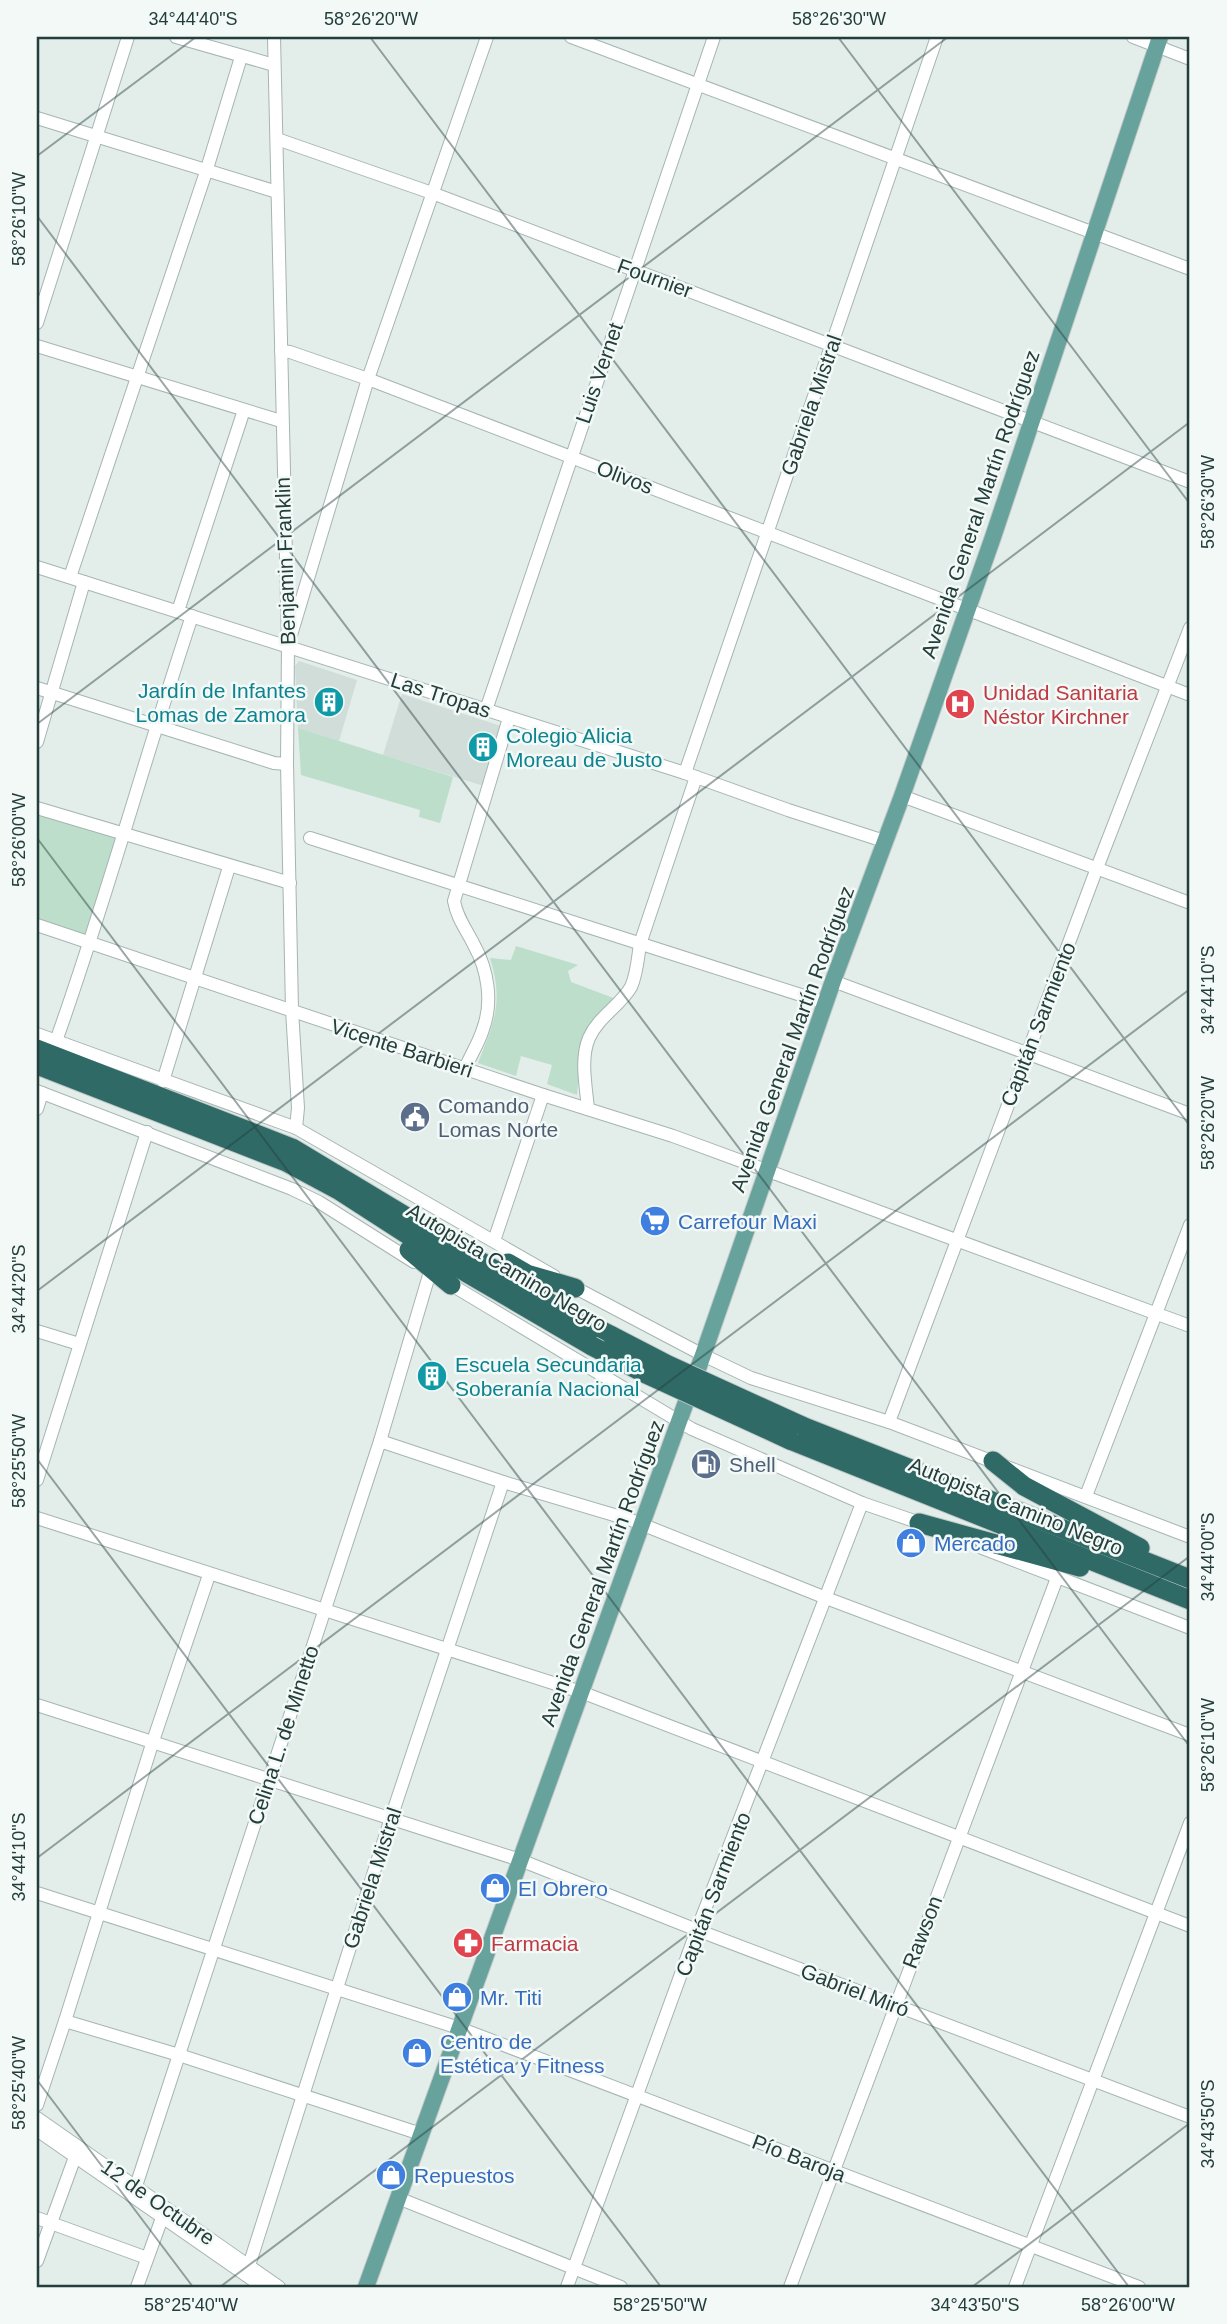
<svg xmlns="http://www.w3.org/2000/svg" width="1227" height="2324" viewBox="0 0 1227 2324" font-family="Helvetica,sans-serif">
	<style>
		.built { fill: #d1ddd9 }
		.green { fill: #bcdeca }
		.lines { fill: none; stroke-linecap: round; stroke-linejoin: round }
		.minor-casing { stroke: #a6b5b2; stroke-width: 14 }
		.major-casing { stroke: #c1c9c8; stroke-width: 18 }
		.highway-casing { stroke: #c1c9c8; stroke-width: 21 }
		.minor { stroke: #fff; stroke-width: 12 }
		.major { stroke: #68a29c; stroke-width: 16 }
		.highway { stroke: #2f6a67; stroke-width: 19 }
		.highway-bridge-casing { stroke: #c1c9c8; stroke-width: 21; stroke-linecap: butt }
		.highway-bridge { stroke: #2f6a67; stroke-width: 19 }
		.ticks { fill: none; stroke: #233e3b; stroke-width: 2; stroke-opacity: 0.45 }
		.labels { text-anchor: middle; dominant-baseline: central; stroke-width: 5; stroke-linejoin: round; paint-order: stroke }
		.street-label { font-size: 21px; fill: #233e3b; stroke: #f3f9f7 }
		.culture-label { font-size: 21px; fill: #0d838f; stroke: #f3f9f7; text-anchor: start }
		.health-label { font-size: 21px; fill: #be3a42; stroke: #f3f9f7; text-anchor: start }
		.service-label { font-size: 21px; fill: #4e5e75; stroke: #f3f9f7; text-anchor: start }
		.shop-label { font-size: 21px; fill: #366cbe; stroke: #f3f9f7; text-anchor: start }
		.neatline { fill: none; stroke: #233e3b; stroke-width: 2.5 }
		.ticks-label { font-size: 18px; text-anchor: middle; fill: #233e3b }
	</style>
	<rect width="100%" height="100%" fill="#e3edea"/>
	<g class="built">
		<path d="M 299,661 L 357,680 L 339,741 L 298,728 L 295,666 Z"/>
		<path d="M 402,694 L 504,727 L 484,786 L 383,755 Z"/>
	</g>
	<g class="green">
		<path d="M 298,728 L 453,777 L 440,823 L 419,817 L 420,810 L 301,775 Z"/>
		<path d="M 37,808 L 124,834 L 92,940 L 37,925 Z"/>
		<path d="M 516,946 L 578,965 L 568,971 L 571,982 L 616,999 L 589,1027 L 582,1039 L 577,1095 L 547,1084 L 552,1065 L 521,1056 L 516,1076 L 478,1063 C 494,1022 504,1003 490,958 L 511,960 Z"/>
	</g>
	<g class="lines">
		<g class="minor-casing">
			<g id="minor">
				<path d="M 176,37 L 274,65"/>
				<path d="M 274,37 L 288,645 L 287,764 L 292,1010 L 298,1108 L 296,1128"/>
				<path d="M 571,37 L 1190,269"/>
				<path d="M 1133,37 L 1190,59"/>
				<path d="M 37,118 L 277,192"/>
				<path d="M 277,139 L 432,193 L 1190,482"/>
				<path d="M 37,323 L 128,37"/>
				<path d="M 37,346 L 281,421"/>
				<path d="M 281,351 L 290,352 L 368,379 L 1190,695"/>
				<path d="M 37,567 L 685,773 L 788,810 L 884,841"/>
				<path d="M 70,577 L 206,172 L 241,57"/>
				<path d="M 178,611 L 244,410"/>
				<path d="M 291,635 L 368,379 L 487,37"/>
				<path d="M 37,688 L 274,763 L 287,764"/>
				<path d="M 486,710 L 714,37"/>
				<path d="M 37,742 L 84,582"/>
				<path d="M 685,773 L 937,37"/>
				<path d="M 902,796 L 1190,903"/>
				<path d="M 37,808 L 290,883"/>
				<path d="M 310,838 L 826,1003"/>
				<path d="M 37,925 L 543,1095 L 673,1136 L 1190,1326"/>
				<path d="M 833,981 L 1190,1114"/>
				<path d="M 37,1034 L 296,1128 L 554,1276"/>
				<path d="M 56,1041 C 106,901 145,757 192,616"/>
				<path d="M 465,1069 C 470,1056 479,1043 483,1029 C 493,1002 488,970 474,945 C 466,929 457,918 454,901 L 509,718"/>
				<path d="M 163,1081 L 229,867"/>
				<path d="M 37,1091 L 292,1189 L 319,1202 L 414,1262"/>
				<path d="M 37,1109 L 42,1093"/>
				<path d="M 588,1109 C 586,1086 580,1059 589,1038 C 598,1017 620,1006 631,987 C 637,974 638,957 640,944 L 696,777"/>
				<path d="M 494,1241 L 543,1095"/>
				<path d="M 445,1281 L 692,1429 L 862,1503 L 923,1524"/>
				<path d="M 570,1285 L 703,1355 L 751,1378 L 889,1422 L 1190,1537"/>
				<path d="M 37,1331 L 79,1344"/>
				<path d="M 889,1422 L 1097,868 L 1190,628"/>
				<path d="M 380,1441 L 503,1482 L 631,1520 L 826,1598 L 1190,1735"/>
				<path d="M 37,1480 L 147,1132"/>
				<path d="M 1086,1496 L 1190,1225"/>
				<path d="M 37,1518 L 581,1692 L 1190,1926"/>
				<path d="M 982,1548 L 1190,1628"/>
				<path d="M 37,1705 L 520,1860 L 697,1930 L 1190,2117"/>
				<path d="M 37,1893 L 459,2028 L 1139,2287"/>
				<path d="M 65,2021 L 179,2055 L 421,2134"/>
				<path d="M 37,2105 L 65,2021 L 152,1744 L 209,1575"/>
				<path d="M 37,2118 L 279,2287"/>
				<path d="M 37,2130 L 263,2287"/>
				<path d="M 130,2195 L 136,2186 L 380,1441 L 430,1272"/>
				<path d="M 398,2198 L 621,2287"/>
				<path d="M 37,2218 L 147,2258"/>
				<path d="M 37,2261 L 75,2157"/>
				<path d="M 246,2275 L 391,1818 L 503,1482"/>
				<path d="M 137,2287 L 162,2218 L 167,2214"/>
				<path d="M 567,2287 L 697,1930 L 862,1503"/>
				<path d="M 790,2287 L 1057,1578"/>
				<path d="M 1015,2287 L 1190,1823"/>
			</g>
		</g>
		<g class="major-casing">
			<path id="major" d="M 366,2287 L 703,1355 L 833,981 L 902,796 L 993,537 L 1160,37"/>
		</g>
		<g class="highway-casing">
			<g id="highway">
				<path d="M 37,1049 L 292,1148 L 563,1311 L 612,1336"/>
				<path d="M 37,1065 L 286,1162 L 340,1191 L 467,1273 L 592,1346"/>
				<path d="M 409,1250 L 451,1285"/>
				<path d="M 508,1263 L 527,1274 L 575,1288"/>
				<path d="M 802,1426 L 1190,1579"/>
				<path d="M 790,1440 L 1190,1600"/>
				<path d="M 993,1461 L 1024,1486 L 1140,1548"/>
				<path d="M 919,1523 L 1080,1567"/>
			</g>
		</g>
		<use href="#minor" class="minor"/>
		<use href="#major" class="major"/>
		<use href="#highway" class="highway"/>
		<g class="highway-bridge-casing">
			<g id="highway-bridge">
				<path d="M 612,1336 L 668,1365 L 802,1426"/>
				<path d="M 592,1346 L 644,1373 L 790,1440"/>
			</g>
		</g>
		<use href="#highway-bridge" class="highway-bridge"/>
	</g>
	<path class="ticks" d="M 370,37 L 1190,1126M 838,37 L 1190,504M 37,156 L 196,37M 37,216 L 1190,1747M 37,724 L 948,37M 37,838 L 1129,2287M 37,1291 L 1190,422M 37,1459 L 661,2287M 37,1858 L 1190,989M 37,2080 L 193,2287M 220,2287 L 1190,1556M 972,2287 L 1190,2123"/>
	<defs>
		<g id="building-disc" transform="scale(1.575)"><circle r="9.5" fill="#0f9aa8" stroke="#f3f9f7"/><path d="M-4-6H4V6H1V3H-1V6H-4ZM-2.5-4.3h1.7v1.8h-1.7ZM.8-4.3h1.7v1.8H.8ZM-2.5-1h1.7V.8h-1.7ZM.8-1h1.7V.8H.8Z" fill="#fff"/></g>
		<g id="hospital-disc" transform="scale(1.575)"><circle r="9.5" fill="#e0444e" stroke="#f3f9f7"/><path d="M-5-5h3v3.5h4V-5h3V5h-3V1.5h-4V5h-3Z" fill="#fff"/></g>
		<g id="civic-disc" transform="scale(1.575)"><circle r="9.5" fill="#5c6f8a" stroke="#f3f9f7"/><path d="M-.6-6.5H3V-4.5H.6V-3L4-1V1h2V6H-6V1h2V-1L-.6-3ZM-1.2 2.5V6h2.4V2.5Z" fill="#fff"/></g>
		<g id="supermarket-disc" transform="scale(1.575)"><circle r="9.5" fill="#3f7fe0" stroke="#f3f9f7"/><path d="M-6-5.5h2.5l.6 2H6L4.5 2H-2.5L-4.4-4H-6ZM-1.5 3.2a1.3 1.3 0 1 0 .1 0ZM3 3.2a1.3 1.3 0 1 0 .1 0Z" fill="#fff"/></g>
		<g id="fuel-disc" transform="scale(1.575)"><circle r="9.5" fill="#5c6f8a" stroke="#f3f9f7"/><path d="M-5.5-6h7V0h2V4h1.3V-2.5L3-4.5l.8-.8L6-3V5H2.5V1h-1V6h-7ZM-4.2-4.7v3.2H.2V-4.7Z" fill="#fff"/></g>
		<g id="shop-disc" transform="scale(1.575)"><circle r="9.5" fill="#3f7fe0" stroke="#f3f9f7"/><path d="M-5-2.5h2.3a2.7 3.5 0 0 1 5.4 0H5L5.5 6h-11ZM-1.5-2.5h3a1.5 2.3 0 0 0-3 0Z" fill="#fff"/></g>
		<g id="pharmacy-disc" transform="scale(1.575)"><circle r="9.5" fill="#e0444e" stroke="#f3f9f7"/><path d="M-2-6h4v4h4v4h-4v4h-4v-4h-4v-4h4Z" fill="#fff"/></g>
	</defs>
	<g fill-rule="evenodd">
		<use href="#building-disc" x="329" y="702"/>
		<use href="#hospital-disc" x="960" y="704"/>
		<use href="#building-disc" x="483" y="747"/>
		<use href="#civic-disc" x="415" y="1117"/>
		<use href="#supermarket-disc" x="655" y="1221"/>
		<use href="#building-disc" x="432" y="1376"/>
		<use href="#fuel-disc" x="706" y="1464"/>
		<use href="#shop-disc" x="911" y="1543"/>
		<use href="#shop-disc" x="495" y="1888"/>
		<use href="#pharmacy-disc" x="468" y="1943"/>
		<use href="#shop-disc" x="457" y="1997"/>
		<use href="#shop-disc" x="417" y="2053"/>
		<use href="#shop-disc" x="391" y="2175"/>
	</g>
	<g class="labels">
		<g class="street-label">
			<text transform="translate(655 278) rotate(20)">Fournier</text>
			<text transform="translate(599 373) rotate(-71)">Luis Vernet</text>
			<text transform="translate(811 405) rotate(-71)">Gabriela Mistral</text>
			<text transform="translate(625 477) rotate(21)">Olivos</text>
			<text transform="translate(980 504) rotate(-71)">Avenida General Martín Rodríguez</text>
			<text transform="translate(285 561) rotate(-92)">Benjamin Franklin</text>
			<text transform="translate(441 695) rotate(18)">Las Tropas</text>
			<text transform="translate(1038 1024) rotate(-69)">Capitán Sarmiento</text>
			<text transform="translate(792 1039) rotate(-70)">Avenida General Martín Rodríguez</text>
			<text transform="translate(402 1048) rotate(18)">Vicente Barbieri</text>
			<text transform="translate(507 1267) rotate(31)">Autopista Camino Negro</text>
			<text transform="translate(1016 1506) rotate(22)">Autopista Camino Negro</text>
			<text transform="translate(602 1573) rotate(-70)">Avenida General Martín Rodríguez</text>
			<text transform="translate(283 1735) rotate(-72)">Celina L. de Minetto</text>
			<text transform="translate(372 1878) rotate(-72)">Gabriela Mistral</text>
			<text transform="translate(713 1894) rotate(-69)">Capitán Sarmiento</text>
			<text transform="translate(922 1932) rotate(-69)">Rawson</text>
			<text transform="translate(855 1990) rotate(21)">Gabriel Miró</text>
			<text transform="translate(799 2158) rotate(21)">Pío Baroja</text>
			<text transform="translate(158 2202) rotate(35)">12 de Octubre</text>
		</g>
		<g class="culture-label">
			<text x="306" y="690" text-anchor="end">Jardín de Infantes<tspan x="306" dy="24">Lomas de Zamora</tspan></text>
			<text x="506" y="735">Colegio Alicia<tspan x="506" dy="24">Moreau de Justo</tspan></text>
			<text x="455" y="1364">Escuela Secundaria<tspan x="455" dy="24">Soberanía Nacional</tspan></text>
		</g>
		<g class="health-label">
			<text x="983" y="692">Unidad Sanitaria<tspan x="983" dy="24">Néstor Kirchner</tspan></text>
			<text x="491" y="1943">Farmacia</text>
		</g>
		<g class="service-label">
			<text x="438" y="1105">Comando<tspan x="438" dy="24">Lomas Norte</tspan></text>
			<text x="729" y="1464">Shell</text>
		</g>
		<g class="shop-label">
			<text x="678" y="1221">Carrefour Maxi</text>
			<text x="934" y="1543">Mercado</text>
			<text x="518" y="1888">El Obrero</text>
			<text x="480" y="1997">Mr. Titi</text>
			<text x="440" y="2041">Centro de<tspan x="440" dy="24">Estética y Fitness</tspan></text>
			<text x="414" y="2175">Repuestos</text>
		</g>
	</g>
	<rect width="1227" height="2324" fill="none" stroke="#f3f9f7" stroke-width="77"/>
	<rect x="38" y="38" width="1150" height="2248" class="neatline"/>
	<g class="ticks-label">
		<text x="193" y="25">34°44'40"S</text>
		<text x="371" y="25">58°26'20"W</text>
		<text x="839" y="25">58°26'30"W</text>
		<text transform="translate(19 219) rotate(-90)" y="6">58°26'10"W</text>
		<text transform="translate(1208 502) rotate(-90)" y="6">58°26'30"W</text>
		<text transform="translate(19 840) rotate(-90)" y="6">58°26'00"W</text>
		<text transform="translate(1208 990) rotate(-90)" y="6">34°44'10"S</text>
		<text transform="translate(1208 1123) rotate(-90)" y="6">58°26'20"W</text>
		<text transform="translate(19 1289) rotate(-90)" y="6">34°44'20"S</text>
		<text transform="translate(19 1461) rotate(-90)" y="6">58°25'50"W</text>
		<text transform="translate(1208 1557) rotate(-90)" y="6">34°44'00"S</text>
		<text transform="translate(1208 1745) rotate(-90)" y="6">58°26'10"W</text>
		<text transform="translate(19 1857) rotate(-90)" y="6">34°44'10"S</text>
		<text transform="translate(19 2083) rotate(-90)" y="6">58°25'40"W</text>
		<text transform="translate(1208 2124) rotate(-90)" y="6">34°43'50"S</text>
		<text x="191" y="2311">58°25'40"W</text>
		<text x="660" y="2311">58°25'50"W</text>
		<text x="975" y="2311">34°43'50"S</text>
		<text x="1128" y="2311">58°26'00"W</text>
	</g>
</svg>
